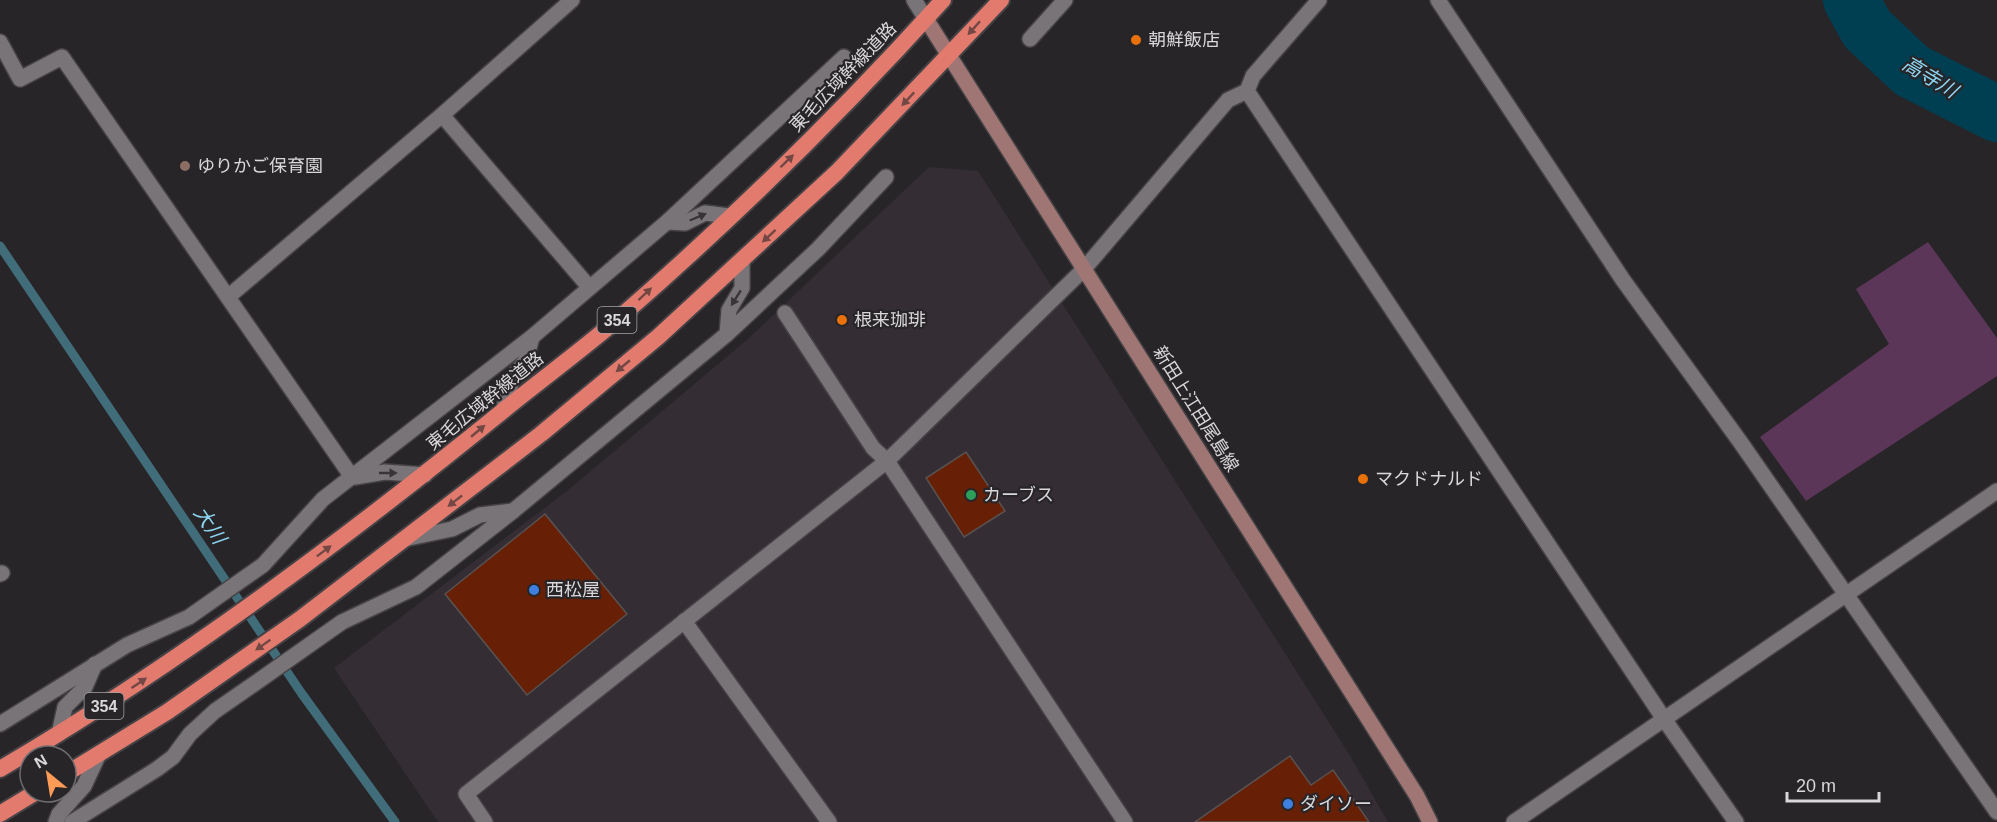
<svg xmlns="http://www.w3.org/2000/svg" width="1997" height="822" viewBox="0 0 1997 822" font-family="Helvetica,'Noto Sans JP',sans-serif">
	<style>
		.built { fill: #352d34 }
		.green { fill: #5b3658 }
		.lines { fill: none; stroke-linecap: round; stroke-linejoin: round }
		.stream { stroke: #416d7b; stroke-width: 9 }
		.river { stroke: #003f52; stroke-width: 56 }
		.building { fill: #672006; stroke: #585251; stroke-width: 1.5 }
		.service-casing { stroke: #454245; stroke-width: 18 }
		.minor-casing { stroke: #454245; stroke-width: 18 }
		.tertiary-casing { stroke: #454245; stroke-width: 18 }
		.secondary-casing { stroke: #454245; stroke-width: 18 }
		.trunk-casing { stroke: #454245; stroke-width: 20 }
		.service { stroke: #797478; stroke-width: 15 }
		.minor { stroke: #797478; stroke-width: 15 }
		.tertiary { stroke: #797478; stroke-width: 15 }
		.secondary { stroke: #a07674; stroke-width: 15 }
		.trunk { stroke: #e27a6e; stroke-width: 16 }
		.oneway { fill: #724744 }
		.oneway2 { fill: #383538 }
		.food-dot { fill: #e8710a; stroke: #282528; stroke-width: 2 }
		.education-dot { fill: #8d6e63; stroke: #282528; stroke-width: 2 }
		.leisure-dot { fill: #2e9e5b; stroke: #282528; stroke-width: 2 }
		.shop-dot { fill: #3f7fe0; stroke: #282528; stroke-width: 2 }
		.labels { text-anchor: middle; dominant-baseline: central; stroke-width: 4.5; stroke-linejoin: round; paint-order: stroke }
		.shield { fill: #282528; stroke: #a5a2a5; stroke-width: 1.5 }
		.shield-label { font-size: 16px; font-weight: bold; fill: #dad7da }
		.poi-label { font-size: 18px; fill: #dad7da; stroke: #282528; text-anchor: start }
		.street-label { font-size: 18px; fill: #dad7da; stroke: #282528 }
		.water-label { font-size: 20px; font-style: italic; fill: #8dd6f2; stroke: #282528 }
	</style>
	<rect width="100%" height="100%" fill="#282528"/>
	<path class="built" d="M 929,167 L 978,171 L 1349,754 L 1388,822 L 438,822 L 334,668 L 567,491 L 748,339 Z"/>
	<path class="green" d="M 1928,242 L 1997,338 L 1997,376 L 1806,501 L 1760,437 L 1889,344 L 1856,289 Z"/>
	<g class="lines">
		<path class="stream" d="M 0,246 L 302,694 L 395,822"/>
		<path class="river" d="M 1851,0 L 1867,29 L 1912,71 L 1997,114"/>
	</g>
	<g class="building">
		<path d="M 966,452 L 1005,511 L 964,537 L 926,478 Z"/>
		<path d="M 545,514 L 627,614 L 527,695 L 445,594 Z"/>
		<path d="M 1290,756 L 1311,785 L 1333,770 L 1369,822 L 1195,822 Z"/>
	</g>
	<g class="lines">
		<g class="service-casing">
			<g id="service">
				<path d="M 1030,39 L 1065,0"/>
				<path d="M 667,222 L 685,223 L 705,213 L 729,216"/>
				<path d="M 1084,269 L 1228,100 L 1247,91"/>
				<path d="M 785,313 L 873,448 L 887,461"/>
				<path d="M 727,334 L 729,310 L 742,288 L 742,262"/>
				<path d="M 503,411 L 513,377 L 526,360 L 532,337"/>
				<path d="M 355,477 L 385,472 L 425,475"/>
				<path d="M 409,538 L 452,529 L 480,515 L 513,511"/>
				<path d="M 0,574 L 2,573"/>
				<path d="M 0,724 L 127,645 L 189,617 L 263,565 L 323,499 L 532,337 L 667,222 L 844,57"/>
				<path d="M 59,734 L 65,707 L 85,687 L 95,664"/>
				<path d="M 56,822 L 59,814 L 84,786 L 98,756"/>
				<path d="M 72,822 L 157,769 L 173,757 L 190,734 L 215,711 L 254,684 L 342,622 L 416,587 L 513,511 L 727,334 L 818,249 L 886,177"/>
			</g>
		</g>
		<g class="minor-casing">
			<g id="minor">
				<path d="M 1319,0 L 1253,76 L 1247,91 L 1664,719 L 1736,822"/>
				<path d="M 1438,0 L 1623,280 L 1741,443 L 1997,812"/>
				<path d="M 0,42 L 20,79 L 62,57 L 352,477"/>
				<path d="M 442,115 L 589,287"/>
				<path d="M 228,297 L 442,115 L 572,0"/>
				<path d="M 887,461 L 1125,822"/>
				<path d="M 684,621 L 829,822"/>
				<path d="M 485,822 L 466,794 L 887,461 L 1084,269"/>
			</g>
		</g>
		<g class="tertiary-casing">
			<g id="tertiary">
				<path d="M 914,0 L 926,19"/>
				<path d="M 1514,822 L 1997,491"/>
			</g>
		</g>
		<g class="secondary-casing">
			<path id="secondary" d="M 926,19 L 1417,796 L 1430,822"/>
		</g>
		<g class="trunk-casing">
			<g id="trunk">
				<path d="M 0,769 C 178,664 344,540 504,410 C 542,379 582,350 619,318 C 733,219 842,112 943,0"/>
				<path d="M 66,774 L 167,712 L 300,619 L 541,434 L 658,337 L 837,172 L 1001,0"/>
				<path d="M 0,814 L 36,792"/>
			</g>
		</g>
		<use href="#service" class="service"/>
		<use href="#minor" class="minor"/>
		<use href="#tertiary" class="tertiary"/>
		<use href="#secondary" class="secondary"/>
		<use href="#trunk" class="trunk"/>
	</g>
	<defs><path id="oneway-solid" d="M-6-.8H1V-3.2L6.5 0L1 3.2V.8H-6Z" transform="scale(1.5)"/></defs>
	<g class="oneway">
		<use href="#oneway-solid" transform="translate(974 28) rotate(132)"/>
		<use href="#oneway-solid" transform="translate(908 99) rotate(133)"/>
		<use href="#oneway-solid" transform="translate(787 161) rotate(-44)"/>
		<use href="#oneway-solid" transform="translate(769 236) rotate(137)"/>
		<use href="#oneway-solid" transform="translate(645 294) rotate(-43)"/>
		<use href="#oneway-solid" transform="translate(623 366) rotate(140)"/>
		<use href="#oneway-solid" transform="translate(478 431) rotate(-40)"/>
		<use href="#oneway-solid" transform="translate(455 501) rotate(142)"/>
		<use href="#oneway-solid" transform="translate(324 551) rotate(-37)"/>
		<use href="#oneway-solid" transform="translate(263 645) rotate(145)"/>
		<use href="#oneway-solid" transform="translate(139 683) rotate(-34)"/>
	</g>
	<g class="oneway2">
		<use href="#oneway-solid" transform="translate(698 217) rotate(-23)"/>
		<use href="#oneway-solid" transform="translate(736 298) rotate(122)"/>
		<use href="#oneway-solid" transform="translate(388 473)"/>
	</g>
	<g class="food-dot">
		<circle cx="1136" cy="40" r="6"/>
		<circle cx="842" cy="320" r="6"/>
		<circle cx="1363" cy="479" r="6"/>
	</g>
	<circle class="education-dot" cx="185" cy="166" r="6"/>
	<circle class="leisure-dot" cx="971" cy="495" r="6"/>
	<g class="shop-dot">
		<circle cx="534" cy="590" r="6"/>
		<circle cx="1288" cy="804" r="6"/>
	</g>
	<g class="labels">
		<g class="shield">
			<rect x="597.5" y="307" width="39" height="26" rx="4.5"/>
			<rect x="84.5" y="693" width="39" height="26" rx="4.5"/>
		</g>
		<g class="shield-label">
			<text x="617" y="320">354</text>
			<text x="104" y="706">354</text>
		</g>
		<g class="poi-label">
			<text x="1148" y="40">朝鮮飯店</text>
			<text x="197" y="166">ゆりかご保育園</text>
			<text x="854" y="320">根来珈琲</text>
			<text x="1375" y="479">マクドナルド</text>
			<text x="983" y="495">カーブス</text>
			<text x="546" y="590">西松屋</text>
			<text x="1300" y="804">ダイソー</text>
		</g>
		<g class="street-label">
			<text transform="translate(843 77) rotate(-46)">東毛広域幹線道路</text>
			<text transform="translate(485 401) rotate(-39)">東毛広域幹線道路</text>
			<text transform="translate(1196 409) rotate(58)">新田上江田尾島線</text>
		</g>
		<g class="water-label">
			<text transform="translate(1930 77) rotate(31)">高寺川</text>
			<text transform="translate(210 525) rotate(56)">大川</text>
		</g>
	</g>
	<g transform="translate(48 774) rotate(330)"><circle r="28" fill="#282528" stroke="#6f6c6f" stroke-width="1.5"/>
	<path d="M0-4.5L10 22L0 15L-10 22Z" fill="#fe9c57"/>
	<text y="-9" font-size="16" font-weight="bold" text-anchor="middle" fill="#dad7da">N</text>
	</g>
	<path d="M1787 792v9h92v-9" fill="none" stroke="#dad7da" stroke-width="3"/>
	<text x="1796" y="792" font-size="18" fill="#dad7da" stroke="#282528" stroke-width="4.5" paint-order="stroke">20 m</text>
</svg>
